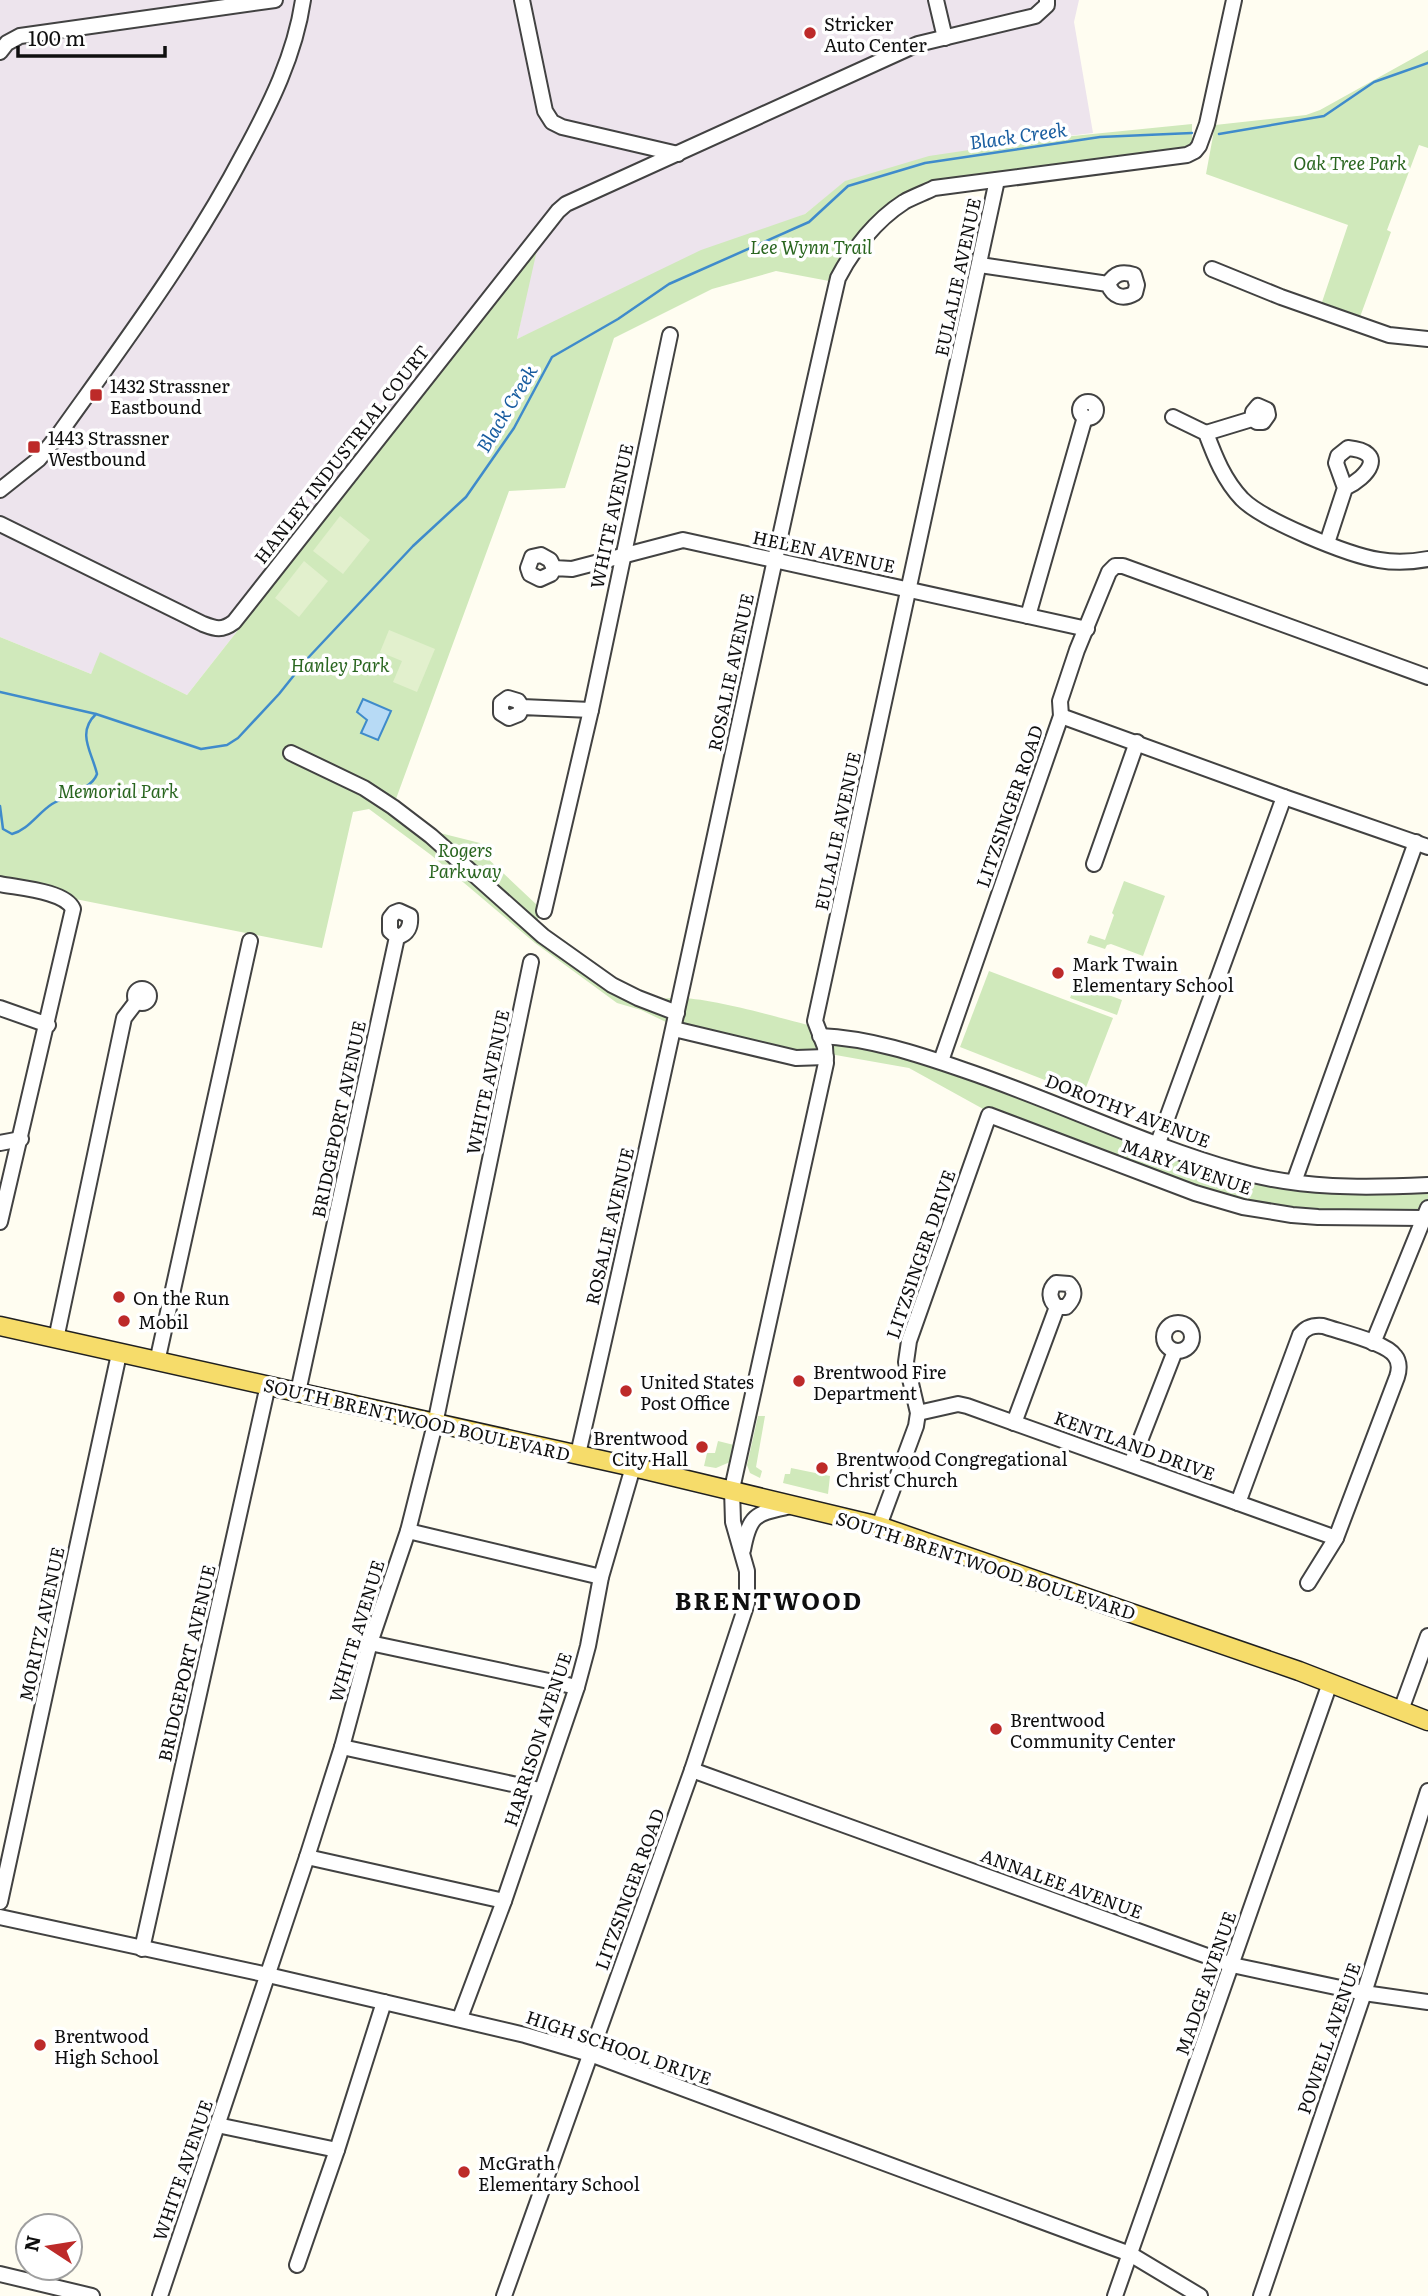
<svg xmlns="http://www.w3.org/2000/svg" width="1428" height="2296" viewBox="0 0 1428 2296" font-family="Literata,serif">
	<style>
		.industrial { fill: #ede4ed }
		.green { fill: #d0e9bb }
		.pitch { fill: #e2f0cd }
		.water { fill: #b7daf5; stroke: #3f8bcb; stroke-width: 2 }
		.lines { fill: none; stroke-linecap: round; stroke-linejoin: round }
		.stream { stroke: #3f8bcb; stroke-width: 2.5 }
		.minor-casing { stroke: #424242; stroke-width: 18 }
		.major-casing { stroke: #202020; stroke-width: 21 }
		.minor { stroke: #fff; stroke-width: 14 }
		.major { stroke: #f6dc6a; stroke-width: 18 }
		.poi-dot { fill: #bd2a29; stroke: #fff; stroke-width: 2.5 }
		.labels { text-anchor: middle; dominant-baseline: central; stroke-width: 7; stroke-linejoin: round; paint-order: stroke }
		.poi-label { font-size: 18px; fill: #0f0f0f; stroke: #fff; text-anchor: start }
		.park-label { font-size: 18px; font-style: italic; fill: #2a6620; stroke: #fff }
		.street-label { font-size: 18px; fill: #0f0f0f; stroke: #fff }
		.water-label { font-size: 19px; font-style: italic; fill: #195da0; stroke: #fff }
		.district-label { font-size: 24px; font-weight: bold; letter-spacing: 2px; fill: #0f0f0f; stroke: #fff }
	</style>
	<rect width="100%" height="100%" fill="#fffdf1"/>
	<path class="industrial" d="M 0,0 L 1079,0 L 1074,22 L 1093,133 L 1043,139 L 846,181 L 805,214 L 517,339 L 535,252 L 187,695 L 101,653 L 91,674 L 0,637 Z"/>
	<g class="green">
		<path d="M 1428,50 L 1428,148 L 1419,145 L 1387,230 L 1391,232 L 1360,317 L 1321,305 L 1348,225 L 1206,174 L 1215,125 L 1306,115 L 1320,110 Z"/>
		<path d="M 1192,124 L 1192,143 L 1188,148 L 935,183 L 845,253 L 829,281 L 776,271 L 712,289 L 614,338 L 565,488 L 509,491 L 393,807 L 357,792 L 408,825 L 480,843 L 484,855 L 538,906 L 538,929 L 613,982 L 658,1001 C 681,988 779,1018 808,1025 L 814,1040 L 856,1043 L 914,1058 L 1218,1171 L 1428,1190 L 1428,1213 L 1325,1213 L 1217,1196 L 985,1110 L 909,1068 L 813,1051 L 806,1055 L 668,1023 L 641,1010 L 617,1003 L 535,943 L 431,855 L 369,809 L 353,812 L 322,948 L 0,884 L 0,637 L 91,674 L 100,652 L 187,695 L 537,250 L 517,339 L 701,250 L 805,214 L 845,181 L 929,156 L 1043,139 Z"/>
		<path d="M 1124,881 L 1165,896 L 1143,956 L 1111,944 L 1107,945 L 1105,949 L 1087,943 L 1090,935 L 1105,940 L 1114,915 L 1112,913 Z"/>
		<path d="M 989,971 L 1113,1018 L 1083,1095 L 960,1047 Z"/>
		<path d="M 1076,983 L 1122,1000 L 1117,1015 L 1070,998 Z"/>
		<path d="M 758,1416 L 765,1416 L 756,1467 L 762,1471 L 760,1478 L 750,1473 L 747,1465 Z"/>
		<path d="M 718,1441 L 734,1445 L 730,1462 L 716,1468 L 704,1466 L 707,1453 L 715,1453 Z"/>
		<path d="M 791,1468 L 830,1476 L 828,1494 L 783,1483 L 785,1474 L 790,1474 Z"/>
	</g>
	<g class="pitch">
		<path d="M 340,516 L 370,540 L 343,574 L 313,551 Z"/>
		<path d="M 304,561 L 328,581 L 299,617 L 275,598 Z"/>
		<path d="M 389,630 L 435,649 L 417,692 L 393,682 L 402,661 L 380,652 Z"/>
	</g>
	<path class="water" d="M 363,699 L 391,711 L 378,740 L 361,733 L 367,720 L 357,712 Z"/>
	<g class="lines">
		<g class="stream">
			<path d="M 1219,134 L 1324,116 L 1374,82 L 1428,63"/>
			<path d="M 0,692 L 96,714 L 201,749 L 227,745 L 238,738 L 279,694 L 307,659 L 413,546 L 466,497 L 514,428 L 552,357 L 618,319 L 669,284 L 809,222 L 848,186 L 925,163 L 1100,137 L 1192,133"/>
			<path d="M 0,806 L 3,829 L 12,834 C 28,830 38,813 52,804 C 65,796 92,789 97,774 C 92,752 76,733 96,714"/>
		</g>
		<g class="minor-casing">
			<g id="minor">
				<path d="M 522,0 L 545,111 L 552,122 L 562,127 L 678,154"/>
				<path d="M 936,0 L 945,38"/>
				<path d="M 0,52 L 7,43 L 20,36 L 275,0"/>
				<path d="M 980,265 L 1108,284 C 1115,273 1122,271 1134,275 L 1137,285 L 1135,293 C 1123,300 1113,297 1108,284"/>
				<path d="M 1212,269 L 1281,297 L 1389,335 L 1428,339"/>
				<circle cx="1088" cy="410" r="8"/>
				<path d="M 1173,417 L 1206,433 C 1215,457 1224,480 1242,499 C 1264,521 1348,555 1379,560 C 1396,563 1412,562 1428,559"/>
				<path d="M 1206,433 L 1252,419 L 1253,412 L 1258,406 L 1267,410 L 1268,415 L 1263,422 L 1257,422 L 1252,419"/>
				<path d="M 0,490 L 39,459 L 59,434 C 124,343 192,252 244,153 C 270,105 295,55 303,0"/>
				<path d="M 0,524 L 203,624 C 216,629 222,631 234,622 L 558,211 L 566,204 L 918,44 L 1035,16 L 1047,5 L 1047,0"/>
				<path d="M 1327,543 L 1345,488 L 1336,463 L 1338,456 L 1348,448 C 1388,452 1368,477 1345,488"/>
				<path d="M 554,568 L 550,560 L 541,555 L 532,557 L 528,568 L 530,574 L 540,579 L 551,574 L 554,568 L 572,569 L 683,540 L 1087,629"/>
				<path d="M 1028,616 L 1085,417"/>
				<path d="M 522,707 L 518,701 L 508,698 L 501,703 L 501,713 L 509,718 L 519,714 L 522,707 L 591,710"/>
				<path d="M 1061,716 L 1284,797 L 1428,847"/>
				<path d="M 291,753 L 364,788 L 393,807 L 431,836 L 543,936 L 612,985 L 638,998 L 677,1013"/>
				<path d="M 1094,864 L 1137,742"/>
				<path d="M 0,884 C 19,888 65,891 73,909 L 0,1222"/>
				<path d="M 544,911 L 591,710 L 670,335"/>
				<circle cx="142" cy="996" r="7"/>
				<path d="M 0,1008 L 48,1025"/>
				<path d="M 674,1029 L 796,1058 L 826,1057"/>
				<path d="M 820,1036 C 869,1038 918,1054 964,1070 C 1056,1101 1145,1145 1238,1171 C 1299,1189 1365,1188 1428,1185"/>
				<path d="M 941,1061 L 1061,716 L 1060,701 L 1077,650 L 1109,572 L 1115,566 L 1123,566 L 1428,677"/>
				<path d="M 0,1143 L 21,1139"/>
				<path d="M 1158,1143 L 1284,797"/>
				<path d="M 1294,1182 L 1416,842"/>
				<circle cx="1178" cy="1337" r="14"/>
				<path d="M 56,1339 L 124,1018 L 137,1001"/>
				<path d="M 1373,1343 L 1428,1208"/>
				<path d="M 157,1362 L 250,941"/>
				<path d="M 298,1392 L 397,937 L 390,931 L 390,918 L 394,913 L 399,911 L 410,916 C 411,926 408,934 397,937"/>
				<path d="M 918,1413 L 958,1404 L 967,1406 L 1336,1538"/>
				<path d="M 1014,1423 L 1057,1307 L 1066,1307 C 1073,1300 1077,1292 1069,1284 L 1056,1283 C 1048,1290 1049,1300 1057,1307"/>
				<path d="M 578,1454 C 669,1063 748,669 838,278 C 853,249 876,220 904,202 C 913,197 924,193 934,188 L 1187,155 L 1195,151 L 1199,146 L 1207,124 L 1234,0"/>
				<path d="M 1131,1464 L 1175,1351"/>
				<path d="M 1238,1503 L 1300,1335 C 1306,1327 1313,1325 1323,1326 C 1340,1332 1386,1342 1395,1356 C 1400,1362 1399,1371 1397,1377 L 1336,1538 L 1308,1583"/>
				<path d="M 879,1526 L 916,1426 L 918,1413 L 906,1362 L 909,1341 L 989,1115 L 1195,1193 L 1243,1207 L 1292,1215 L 1318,1217 L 1423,1218"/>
				<path d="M 408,1531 L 601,1577"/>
				<path d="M 743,1550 C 750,1513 756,1514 791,1506"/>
				<path d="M 370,1643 L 577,1687"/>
				<path d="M 1401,1710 L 1428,1636"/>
				<path d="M 342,1747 L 540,1790"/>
				<path d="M 692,1770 L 1232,1965 L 1364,1993 L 1428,2002"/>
				<path d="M 307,1857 L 504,1901"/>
				<path d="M 0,1902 L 119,1354"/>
				<path d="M 0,1917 L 268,1975 L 525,2035 L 590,2054 L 1130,2254 L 1200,2296"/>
				<path d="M 142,1949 L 268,1385"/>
				<path d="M 460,2018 L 504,1901 L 577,1687 L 588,1646 L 601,1577 L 633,1467"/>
				<path d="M 217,2125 L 337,2150"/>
				<path d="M 297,2265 L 337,2150 L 384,2002"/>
				<path d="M 0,2274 L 92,2296"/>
				<path d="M 160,2296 L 307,1857 L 342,1747 L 370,1643 L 408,1531 L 435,1424 L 531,962"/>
				<path d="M 504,2296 L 692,1770 L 747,1603 L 747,1571 L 733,1522 L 732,1489 L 826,1063 L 825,1047 L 815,1021 L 997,180"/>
				<path d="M 1115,2296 L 1330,1683"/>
				<path d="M 1261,2296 L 1364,1993 L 1428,1791"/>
			</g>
		</g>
		<g class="major-casing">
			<path id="major" d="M 0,1326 L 633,1467 L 879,1526 L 1299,1671 L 1428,1721"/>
		</g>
		<use href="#minor" class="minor"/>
		<use href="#major" class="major"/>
	</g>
	<g class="poi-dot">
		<circle cx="810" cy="33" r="7"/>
		<rect x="89" y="388" width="14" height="14" rx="3.5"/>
		<rect x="27" y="440" width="14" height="14" rx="3.5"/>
		<circle cx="1058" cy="973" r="7"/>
		<circle cx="119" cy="1297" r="7"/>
		<circle cx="124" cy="1321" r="7"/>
		<circle cx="799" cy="1381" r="7"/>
		<circle cx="626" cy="1391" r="7"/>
		<circle cx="702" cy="1447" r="7"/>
		<circle cx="822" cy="1468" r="7"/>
		<circle cx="996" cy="1729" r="7"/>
		<circle cx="40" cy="2045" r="7"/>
		<circle cx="464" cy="2172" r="7"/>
	</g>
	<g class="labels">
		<g class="poi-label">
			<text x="824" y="23">Stricker<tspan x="824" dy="21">Auto Center</tspan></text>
			<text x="110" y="385">1432 Strassner<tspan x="110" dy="21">Eastbound</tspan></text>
			<text x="48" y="437">1443 Strassner<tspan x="48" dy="21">Westbound</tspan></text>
			<text x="1072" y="963">Mark Twain<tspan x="1072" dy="21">Elementary School</tspan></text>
			<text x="133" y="1297">On the Run</text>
			<text x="138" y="1321">Mobil</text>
			<text x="813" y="1371">Brentwood Fire<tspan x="813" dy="21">Department</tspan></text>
			<text x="640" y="1381">United States<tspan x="640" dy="21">Post Office</tspan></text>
			<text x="688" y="1437" text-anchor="end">Brentwood<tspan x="688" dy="21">City Hall</tspan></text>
			<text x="836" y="1458">Brentwood Congregational<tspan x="836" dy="21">Christ Church</tspan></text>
			<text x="1010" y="1719">Brentwood<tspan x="1010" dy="21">Community Center</tspan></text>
			<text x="54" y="2035">Brentwood<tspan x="54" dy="21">High School</tspan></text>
			<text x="478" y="2162">McGrath<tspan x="478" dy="21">Elementary School</tspan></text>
		</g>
		<g class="park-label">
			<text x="1350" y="162">Oak Tree Park</text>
			<text x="811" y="246">Lee Wynn Trail</text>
			<text x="340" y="664">Hanley Park</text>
			<text x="118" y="790">Memorial Park</text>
			<text x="465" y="849">Rogers<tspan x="465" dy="21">Parkway</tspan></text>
		</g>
		<g class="street-label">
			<text transform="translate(957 277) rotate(-78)">EULALIE AVENUE</text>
			<text transform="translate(341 454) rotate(-52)">HANLEY INDUSTRIAL COURT</text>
			<text transform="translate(611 516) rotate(-78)">WHITE AVENUE</text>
			<text transform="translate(824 551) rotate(12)">HELEN AVENUE</text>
			<text transform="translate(730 672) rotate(-78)">ROSALIE AVENUE</text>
			<text transform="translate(1009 806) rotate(-71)">LITZSINGER ROAD</text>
			<text transform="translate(837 831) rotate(-78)">EULALIE AVENUE</text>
			<text transform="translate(487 1082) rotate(-78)">WHITE AVENUE</text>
			<text transform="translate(1128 1110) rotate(21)">DOROTHY AVENUE</text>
			<text transform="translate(338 1119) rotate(-78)">BRIDGEPORT AVENUE</text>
			<text transform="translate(1187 1166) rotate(19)">MARY AVENUE</text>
			<text transform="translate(609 1226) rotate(-77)">ROSALIE AVENUE</text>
			<text transform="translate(920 1254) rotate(-71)">LITZSINGER DRIVE</text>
			<text transform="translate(417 1419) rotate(13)">SOUTH BRENTWOOD BOULEVARD</text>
			<text transform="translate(1135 1445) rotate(20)">KENTLAND DRIVE</text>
			<text transform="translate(986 1565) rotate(18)">SOUTH BRENTWOOD BOULEVARD</text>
			<text transform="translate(41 1624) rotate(-78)">MORITZ AVENUE</text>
			<text transform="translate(356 1631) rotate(-73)">WHITE AVENUE</text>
			<text transform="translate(186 1663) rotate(-77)">BRIDGEPORT AVENUE</text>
			<text transform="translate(537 1739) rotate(-72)">HARRISON AVENUE</text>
			<text transform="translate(1062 1883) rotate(20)">ANNALEE AVENUE</text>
			<text transform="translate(629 1889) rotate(-70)">LITZSINGER ROAD</text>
			<text transform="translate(1205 1983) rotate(-71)">MADGE AVENUE</text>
			<text transform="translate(1328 2038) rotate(-71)">POWELL AVENUE</text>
			<text transform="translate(619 2047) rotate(19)">HIGH SCHOOL DRIVE</text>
			<text transform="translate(182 2170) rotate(-71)">WHITE AVENUE</text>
		</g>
		<g class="water-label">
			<text transform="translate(1018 135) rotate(-8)">Black Creek</text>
			<text transform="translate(506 408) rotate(-59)">Black Creek</text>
		</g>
		<g class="district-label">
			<text x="769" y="1599">BRENTWOOD</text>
		</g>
	</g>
	<g transform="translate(49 2247) rotate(282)"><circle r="33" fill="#ffffff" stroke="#9f9f9f" stroke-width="2"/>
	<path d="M0-5L12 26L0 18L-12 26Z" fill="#bd2a29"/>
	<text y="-10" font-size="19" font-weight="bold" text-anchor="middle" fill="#0f0f0f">N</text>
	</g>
	<path d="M18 46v10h147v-10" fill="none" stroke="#0f0f0f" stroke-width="3.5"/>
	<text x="28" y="46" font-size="21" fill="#0f0f0f" stroke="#ffffff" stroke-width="5" paint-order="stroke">100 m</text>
</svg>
